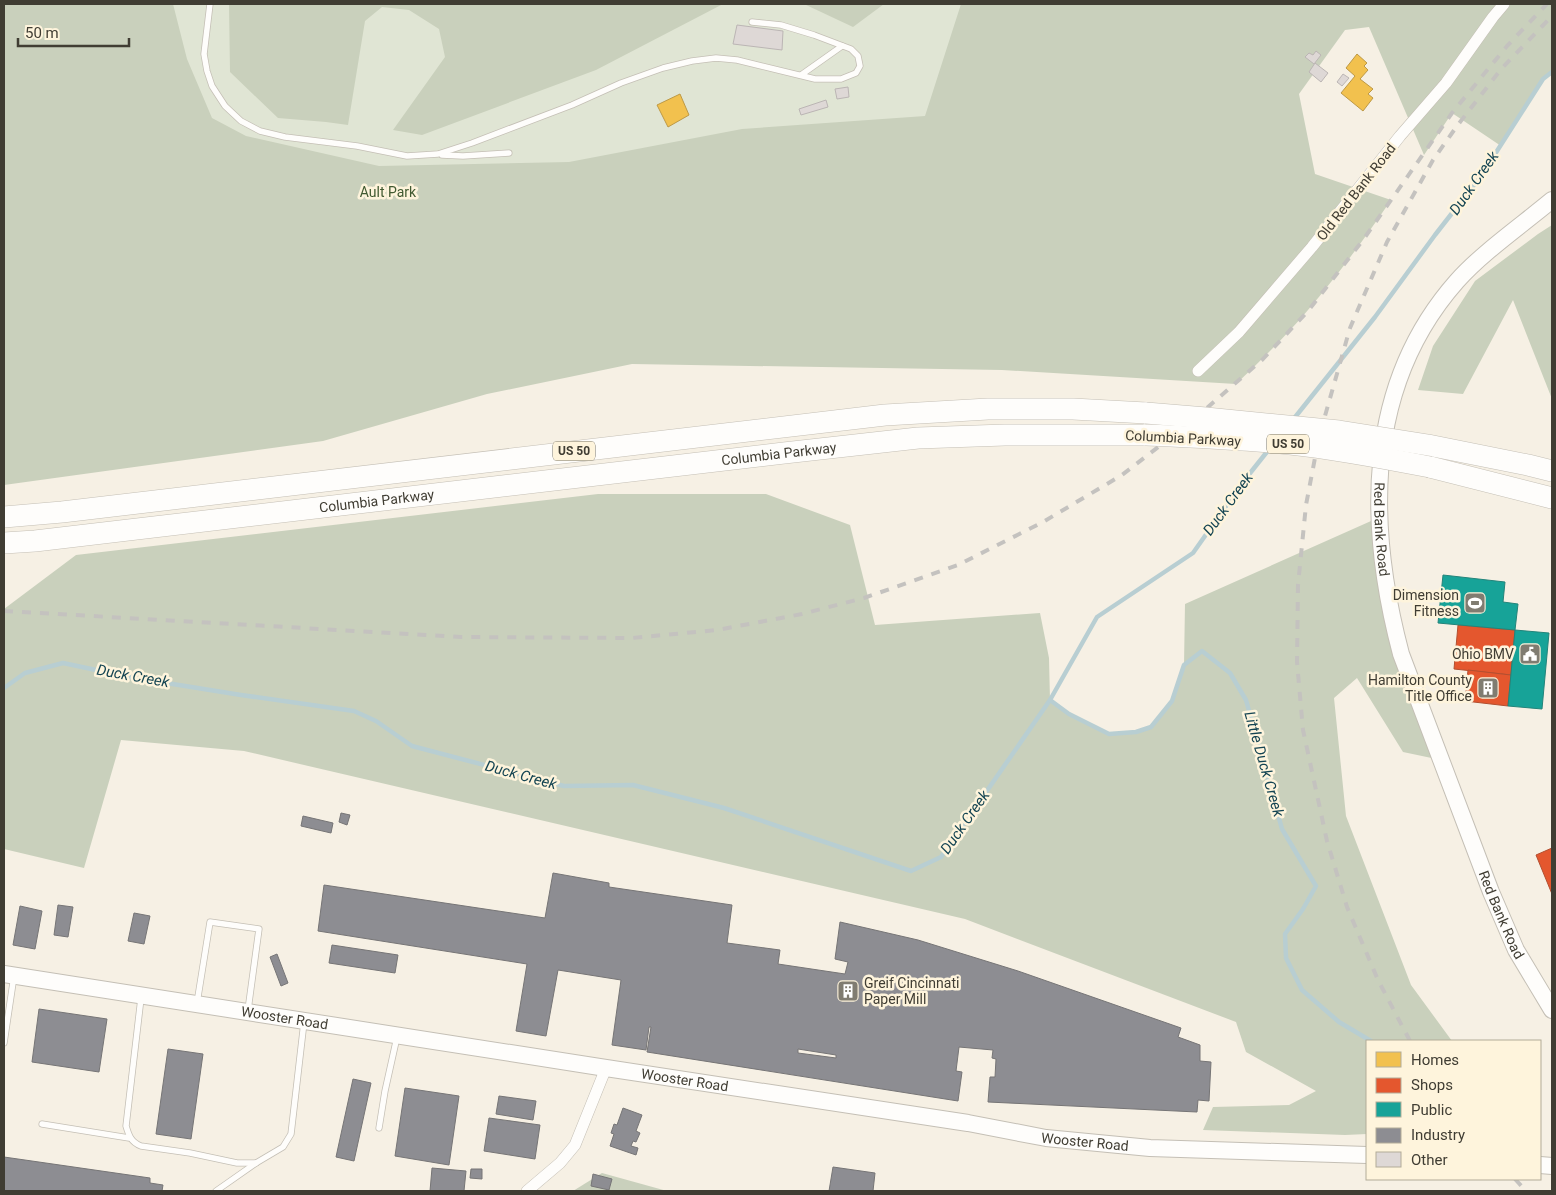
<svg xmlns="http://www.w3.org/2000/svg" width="1556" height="1195" viewBox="0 0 1556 1195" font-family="Roboto,sans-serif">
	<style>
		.green { fill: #e0e5d4 }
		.forest { fill: #c9d0bc }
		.homes { fill: #f2c14e; stroke: #bd9946 }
		.shops { fill: #e4572e; stroke: #b34f30 }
		.public { fill: #17a398; stroke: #23847a }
		.industry { fill: #8d8d92; stroke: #767576; fill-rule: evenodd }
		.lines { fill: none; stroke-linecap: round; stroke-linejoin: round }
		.stream { stroke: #b8ced2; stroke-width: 4.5 }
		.building { fill: #ded8d6; stroke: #bbb5b4 }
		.lane-casing { stroke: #c4bfb5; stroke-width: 7 }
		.street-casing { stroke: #c4bfb5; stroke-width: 12 }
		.secondary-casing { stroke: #c4bfb5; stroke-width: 18 }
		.highway-casing { stroke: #c4bfb5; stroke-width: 22 }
		.lane { stroke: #fefdfb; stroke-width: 5.5 }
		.street { stroke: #fefdfb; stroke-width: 11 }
		.secondary { stroke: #fefdfb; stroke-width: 16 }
		.highway { stroke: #fefdfb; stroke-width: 21 }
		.rail { stroke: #c4c2bf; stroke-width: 4; stroke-dasharray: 9 9; stroke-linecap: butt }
		.highway-bridge-casing { stroke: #c4bfb5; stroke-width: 22; stroke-linecap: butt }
		.highway-bridge { stroke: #fefdfb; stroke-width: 21 }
		.labels { text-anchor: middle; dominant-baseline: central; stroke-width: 5; stroke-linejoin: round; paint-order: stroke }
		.shield { fill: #fef4dc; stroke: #797466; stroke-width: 1 }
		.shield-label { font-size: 12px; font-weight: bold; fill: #403d33 }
		.park-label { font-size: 14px; fill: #415a31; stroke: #fef4dc }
		.street-label { font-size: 14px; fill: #403d33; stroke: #fef4dc }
		.poi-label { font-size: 14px; fill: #403d33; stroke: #fef4dc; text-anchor: end }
		.water-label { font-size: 15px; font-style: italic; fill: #144452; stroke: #fef4dc }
	</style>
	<rect width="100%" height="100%" fill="#f6f0e4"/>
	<path class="green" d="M 4,4 L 1143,4 L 1118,28 L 374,389 Z"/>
	<g class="forest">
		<path d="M 4,4 L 173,4 L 187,59 L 212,118 L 246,136 L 379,166 L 569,162 L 742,129 L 925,116 L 961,4 L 1552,4 L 1552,72 L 1543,80 L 1501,146 L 1452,113 L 1424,155 L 1369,27 L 1345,30 L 1299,94 L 1315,174 L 1391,200 C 1365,238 1338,275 1308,310 C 1286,336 1261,360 1236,384 L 1002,370 L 632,364 L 487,394 L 323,441 L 4,485 Z"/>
		<path d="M 229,4 L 723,4 L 596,70 L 422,135 L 393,130 L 445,57 L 439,29 L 409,10 L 382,7 L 365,21 L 348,125 L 326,122 L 278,118 L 230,72 Z"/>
		<path d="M 804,4 L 884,4 L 853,27 Z"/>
		<path d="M 1552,225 L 1552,399 L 1513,300 L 1463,394 L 1418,390 L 1433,346 L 1475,281 L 1538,234 Z"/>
		<path d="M 598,494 L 766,494 L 850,525 L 875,625 L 1040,613 L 1049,658 L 1050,700 L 1069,714 L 1109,734 L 1136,732 L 1151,727 L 1172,701 L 1184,665 L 1185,604 L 1380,517 L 1384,574 L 1441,760 L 1403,752 L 1357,678 L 1334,698 L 1346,816 L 1411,985 L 1452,1041 L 1367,1041 L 1367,1134 L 1345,1135 L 1203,1130 L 1213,1107 L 1289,1105 L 1316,1091 L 1246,1052 L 1236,1022 L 965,919 L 244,751 L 121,740 L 84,868 L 4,849 L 4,609 L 76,555 Z"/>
		<path d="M 602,1173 L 667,1191 L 573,1191 Z"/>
	</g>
	<g class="homes">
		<path d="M 1357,54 L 1367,63 L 1364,66 L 1368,70 L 1360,79 L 1373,89 L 1368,94 L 1373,98 L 1363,111 L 1341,93 L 1355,76 L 1346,68 Z"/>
		<path d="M 680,94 L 689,115 L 668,127 L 657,105 Z"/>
	</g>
	<g class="shops">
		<path d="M 1458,625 L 1515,630 L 1511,675 L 1454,669 Z"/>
		<path d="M 1468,670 L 1511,675 L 1508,706 L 1465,701 Z"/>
		<path d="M 1552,848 L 1552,894 L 1536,855 Z"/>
	</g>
	<g class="public">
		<path d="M 1443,575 L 1505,582 L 1503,602 L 1518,604 L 1515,630 L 1438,623 Z"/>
		<path d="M 1515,630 L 1549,633 L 1542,709 L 1508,706 Z"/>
	</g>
	<g class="industry">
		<path d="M 341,813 L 350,815 L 347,825 L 339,822 Z"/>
		<path d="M 303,816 L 333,823 L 331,833 L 301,826 Z"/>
		<path d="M 553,873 L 609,883 L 609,887 L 732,905 L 727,943 L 780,950 L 778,964 L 845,974 L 848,962 L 835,959 L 840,922 L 918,940 L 1018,971 L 1181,1028 L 1178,1037 L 1200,1045 L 1200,1061 L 1211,1062 L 1209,1101 L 1198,1100 L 1197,1112 L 988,1102 L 990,1077 L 995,1077 L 996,1059 L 992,1058 L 993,1050 L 959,1047 L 956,1071 L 962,1072 L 958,1101 L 647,1052 L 651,1027 L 649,1027 L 646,1050 L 612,1045 L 621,980 L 558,970 L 546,1036 L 516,1031 L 527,964 L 318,931 L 324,885 L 545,918 ZM 798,1049 L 836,1055 L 836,1058 L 798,1053 Z"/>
		<path d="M 58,905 L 73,907 L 68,937 L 54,935 Z"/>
		<path d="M 20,906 L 42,911 L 35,949 L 13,945 Z"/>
		<path d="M 134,913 L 150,916 L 144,944 L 128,941 Z"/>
		<path d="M 332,945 L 398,955 L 395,973 L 329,963 Z"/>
		<path d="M 277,954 L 288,983 L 281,986 L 270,957 Z"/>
		<path d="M 39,1009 L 107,1019 L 99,1072 L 32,1062 Z"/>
		<path d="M 168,1049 L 203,1054 L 191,1139 L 156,1134 Z"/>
		<path d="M 353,1079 L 371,1083 L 354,1161 L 336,1157 Z"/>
		<path d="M 405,1088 L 459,1096 L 449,1165 L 395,1156 Z"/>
		<path d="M 499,1096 L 536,1101 L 533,1120 L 496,1114 Z"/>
		<path d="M 623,1108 L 642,1115 L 636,1131 L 640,1133 L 636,1142 L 633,1141 L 631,1146 L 638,1148 L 636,1155 L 610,1146 L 614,1134 L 611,1133 L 614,1124 L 617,1125 Z"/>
		<path d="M 489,1118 L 540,1125 L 535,1159 L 484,1151 Z"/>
		<path d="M 4,1157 L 150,1178 L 150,1183 L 163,1185 L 162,1191 L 4,1191 Z"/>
		<path d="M 833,1167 L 875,1173 L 873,1191 L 829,1191 Z"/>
		<path d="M 432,1168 L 466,1171 L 464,1191 L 430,1191 Z"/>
		<path d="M 471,1169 L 482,1169 L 482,1179 L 470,1178 Z"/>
		<path d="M 593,1174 L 612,1179 L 609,1190 L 591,1186 Z"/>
	</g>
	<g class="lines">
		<g class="stream">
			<path d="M 1292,421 L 1375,317 L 1435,235 L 1481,176 L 1543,79 L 1552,72"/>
			<path d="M 4,688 L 25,673 L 63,663 L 129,677 L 241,695 L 354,711 L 376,721 L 412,746 L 564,786 L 633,785 L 724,808 L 911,871 L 941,857 L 1050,700 L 1097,617 L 1193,553 L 1243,482 L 1270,448"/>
			<path d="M 1050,700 L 1069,714 L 1109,734 L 1136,732 L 1151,727 L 1172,701 L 1184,665 L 1202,651 L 1230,673 L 1246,700 L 1282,829 L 1316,886 L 1303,909 L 1285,934 L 1286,958 L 1302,990 L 1339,1022 L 1371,1041"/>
		</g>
	</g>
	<g class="building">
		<path d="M 737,25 L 783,31 L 782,50 L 733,44 Z"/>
		<path d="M 1316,51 L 1321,55 L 1314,64 L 1305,57 L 1309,53 L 1313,55 Z"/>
		<path d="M 1315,63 L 1328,73 L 1321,82 L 1309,72 Z"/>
		<path d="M 1343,74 L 1349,78 L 1342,86 L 1337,82 Z"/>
		<path d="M 848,87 L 849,97 L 837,99 L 835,89 Z"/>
		<path d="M 826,100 L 828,107 L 801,115 L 799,109 Z"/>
	</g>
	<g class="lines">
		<g class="lane-casing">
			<g id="lane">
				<path d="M 210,4 L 204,54 L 207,71 L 212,86 L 225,106 L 241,121 L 260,131 L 285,137 L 357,146 L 407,156 L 438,154 L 472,143 L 572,105 L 621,83 L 663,68 L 692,61 L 716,58 L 737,60 L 815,79 L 841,79 L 856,73 L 860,66 L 858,56 L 851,49 L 814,35 L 781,25 L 752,22"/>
				<path d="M 801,75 L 842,46"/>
				<path d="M 442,155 L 463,156 L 509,153"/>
				<path d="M 141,998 L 126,1126 C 129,1136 131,1142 141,1146 L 190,1153 L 237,1163 L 256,1163"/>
				<path d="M 197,1003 L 210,922 L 259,929 L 248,1010"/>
				<path d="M 4,1043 L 14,976"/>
				<path d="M 42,1124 L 129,1138"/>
				<path d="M 379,1128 L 385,1091 L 397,1037"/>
				<path d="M 216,1191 L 256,1163 L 283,1147 L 291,1134 L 304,1022"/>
			</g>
		</g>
		<g class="street-casing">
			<g id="street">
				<path d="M 1198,371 L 1239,332 L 1312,247 L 1400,136 L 1446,83 L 1493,17 L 1504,4"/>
				<path d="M 527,1191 L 560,1163 L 575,1145 L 606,1068"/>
			</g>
		</g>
		<g class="secondary-casing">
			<g id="secondary">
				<path id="s1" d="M 1552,200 C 1522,225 1483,252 1457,281 C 1364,386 1367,526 1401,654 L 1491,892 L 1516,950 L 1552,1010"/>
				<path id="s2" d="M 4,974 L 606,1068 L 968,1123 L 1046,1138 L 1150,1148 L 1367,1155"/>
				<path d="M 1540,1165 L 1552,1166"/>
			</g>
		</g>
		<g class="highway-casing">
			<g id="highway">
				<path d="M 1428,445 L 1528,465 L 1552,471"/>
				<path d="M 1430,467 L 1552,498"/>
				<path d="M 4,517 L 62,512 L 885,415 L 988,409 L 1073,409 L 1146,413"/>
				<path id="s3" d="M 4,543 L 35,541 L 784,453 L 918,438 L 1005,435 L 1145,435"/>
			</g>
		</g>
		<use href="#lane" class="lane"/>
		<use href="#street" class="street"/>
		<use href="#secondary" class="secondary"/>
		<use href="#highway" class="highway"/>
		<g class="rail">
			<path d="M 4,611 L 461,637 L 632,638 L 717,630 L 802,614 L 864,598 L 958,565 L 1043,522 L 1122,475 L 1192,421 L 1263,359 L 1308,311 L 1363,240 L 1452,113 L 1507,46 L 1547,4"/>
			<path d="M 1410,1041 L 1378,980 L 1347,907 L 1327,841 L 1303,730 L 1297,662 L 1298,585 L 1306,505 L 1319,437 L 1350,328 L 1387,242 L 1433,160 L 1457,126 L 1502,68 L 1552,16"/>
			<path d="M 1515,1179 L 1526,1191"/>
		</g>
		<g class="highway-bridge-casing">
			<g id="highway-bridge">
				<path d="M 1146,413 L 1206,418 L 1339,431 L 1428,445"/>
				<path d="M 1145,435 C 1193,437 1242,439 1290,444 C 1337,449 1384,458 1430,467"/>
			</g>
		</g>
		<use href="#highway-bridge" class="highway-bridge"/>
	</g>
	<defs>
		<g id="stadium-square" transform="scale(1.125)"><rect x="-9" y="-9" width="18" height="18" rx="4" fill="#807c71" stroke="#fef4dc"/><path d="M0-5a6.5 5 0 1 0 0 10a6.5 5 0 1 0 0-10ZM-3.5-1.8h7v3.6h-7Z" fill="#fff"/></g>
		<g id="civic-square" transform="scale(1.125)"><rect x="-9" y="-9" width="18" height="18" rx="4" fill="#807c71" stroke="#fef4dc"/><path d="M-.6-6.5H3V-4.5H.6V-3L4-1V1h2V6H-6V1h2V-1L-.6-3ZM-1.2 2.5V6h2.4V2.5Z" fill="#fff"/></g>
		<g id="building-square" transform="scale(1.125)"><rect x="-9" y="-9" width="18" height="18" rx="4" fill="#807c71" stroke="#fef4dc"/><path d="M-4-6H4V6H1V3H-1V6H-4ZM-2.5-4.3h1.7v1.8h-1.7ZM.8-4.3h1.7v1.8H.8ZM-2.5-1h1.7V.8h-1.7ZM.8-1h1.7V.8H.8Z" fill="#fff"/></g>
	</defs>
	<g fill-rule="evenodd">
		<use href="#stadium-square" x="1475" y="603"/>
		<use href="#civic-square" x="1530" y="654"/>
		<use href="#building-square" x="1488" y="688"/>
		<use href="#building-square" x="848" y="991"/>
	</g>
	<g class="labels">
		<g class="shield">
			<rect x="1267" y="434.5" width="42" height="19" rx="4"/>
			<rect x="553" y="441.5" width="42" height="19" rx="4"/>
		</g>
		<g class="shield-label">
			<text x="1288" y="444">US 50</text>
			<text x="574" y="451">US 50</text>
		</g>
		<g class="park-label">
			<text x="388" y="192">Ault Park</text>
		</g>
		<g class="street-label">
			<text transform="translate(1356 192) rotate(-52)">Old Red Bank Road</text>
			<text transform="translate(1183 438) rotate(3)">Columbia Parkway</text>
			<text stroke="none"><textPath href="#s3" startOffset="780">Columbia Parkway</textPath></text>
			<text stroke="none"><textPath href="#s3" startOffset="375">Columbia Parkway</textPath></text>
			<text stroke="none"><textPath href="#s1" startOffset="392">Red Bank Road</textPath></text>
			<text stroke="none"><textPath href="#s1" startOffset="798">Red Bank Road</textPath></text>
			<text stroke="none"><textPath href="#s2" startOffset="284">Wooster Road</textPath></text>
			<text stroke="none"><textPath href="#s2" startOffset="689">Wooster Road</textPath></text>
			<text stroke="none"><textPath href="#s2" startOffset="1094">Wooster Road</textPath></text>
		</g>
		<g class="poi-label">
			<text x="1459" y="595">Dimension<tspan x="1459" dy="16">Fitness</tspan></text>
			<text x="1514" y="654">Ohio BMV</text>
			<text x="1472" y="680">Hamilton County<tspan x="1472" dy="16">Title Office</tspan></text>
			<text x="864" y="983" text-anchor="start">Greif Cincinnati<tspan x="864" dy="16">Paper Mill</tspan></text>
		</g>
		<g class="water-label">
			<text transform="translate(1474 183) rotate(-55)">Duck Creek</text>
			<text transform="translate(1228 504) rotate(-54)">Duck Creek</text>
			<text transform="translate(133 676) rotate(10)">Duck Creek</text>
			<text transform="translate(1264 764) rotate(74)">Little Duck Creek</text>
			<text transform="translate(521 775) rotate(15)">Duck Creek</text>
			<text transform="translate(965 822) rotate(-55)">Duck Creek</text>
		</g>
	</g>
	<rect width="1556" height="1195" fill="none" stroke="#403d33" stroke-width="10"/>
	<rect x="1366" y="1040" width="175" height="140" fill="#fef4dc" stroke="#b2ab98"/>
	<rect x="1376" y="1052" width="25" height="15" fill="#f2c14e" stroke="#b2ab98"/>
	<text x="1411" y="1065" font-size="15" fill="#403d33">Homes</text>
	<rect x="1376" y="1078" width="25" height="15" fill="#e4572e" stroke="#b2ab98"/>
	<text x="1411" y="1090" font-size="15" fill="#403d33">Shops</text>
	<rect x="1376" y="1102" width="25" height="15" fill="#17a398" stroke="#b2ab98"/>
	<text x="1411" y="1115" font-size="15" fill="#403d33">Public</text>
	<rect x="1376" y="1128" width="25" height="15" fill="#8d8d92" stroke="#b2ab98"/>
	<text x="1411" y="1140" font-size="15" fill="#403d33">Industry</text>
	<rect x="1376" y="1152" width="25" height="15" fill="#ded8d6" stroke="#b2ab98"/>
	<text x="1411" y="1165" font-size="15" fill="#403d33">Other</text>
	<path d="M18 38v8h111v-8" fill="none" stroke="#403d33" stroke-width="2.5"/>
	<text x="25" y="38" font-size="15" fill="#403d33" stroke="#fef4dc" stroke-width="4" paint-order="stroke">50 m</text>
</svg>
